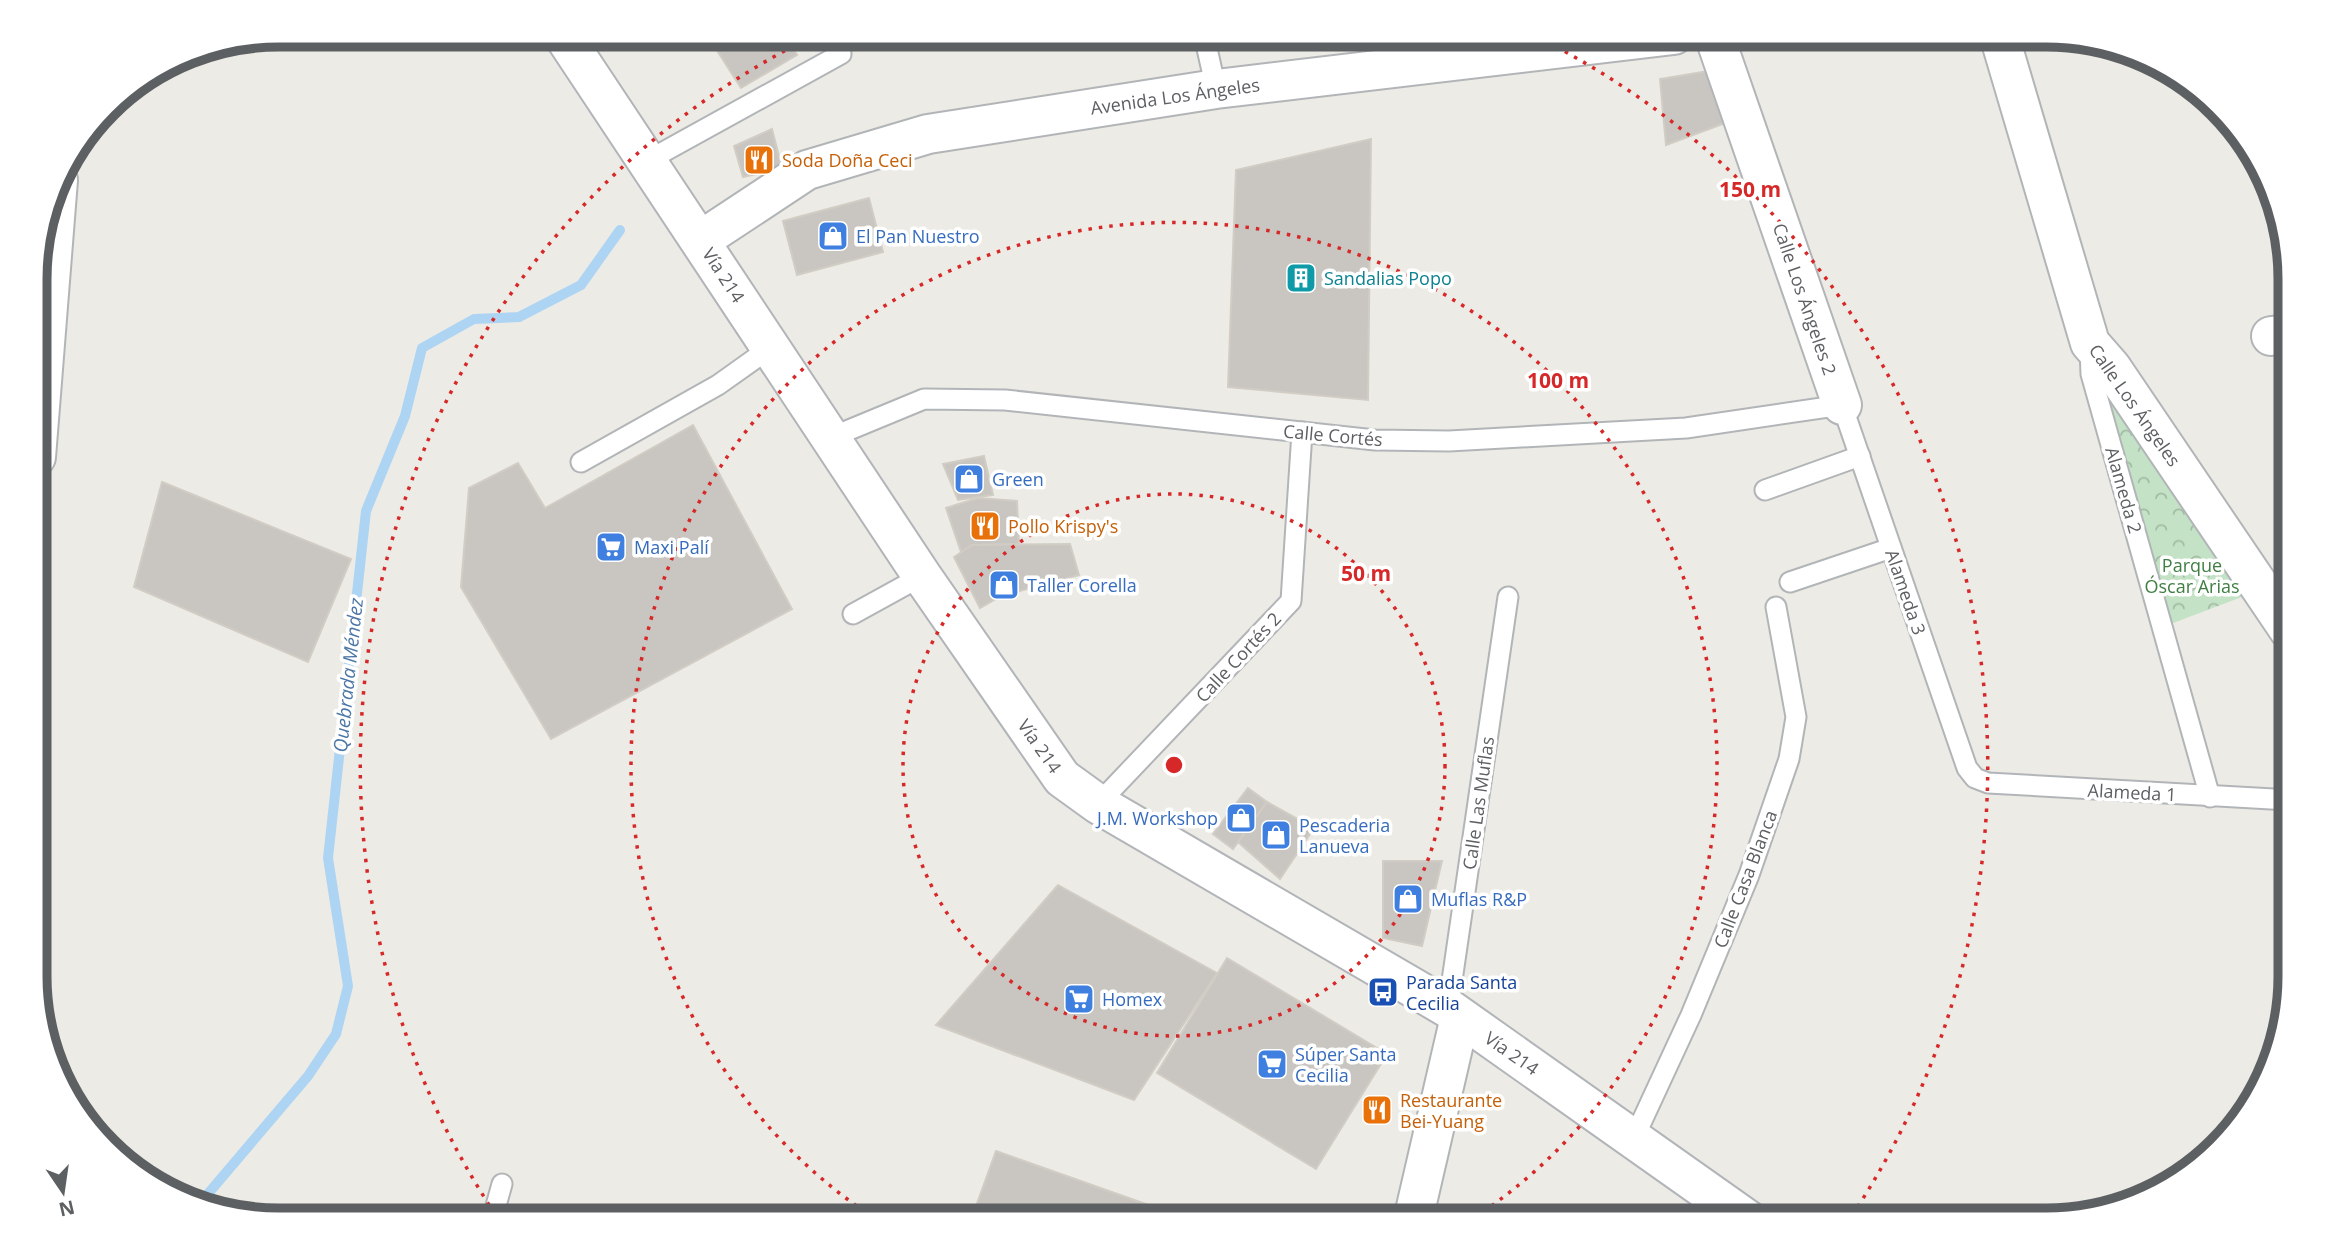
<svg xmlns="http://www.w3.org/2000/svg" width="2325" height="1255" viewBox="0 0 2325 1255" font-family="'Open Sans',sans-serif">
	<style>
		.forest { fill: url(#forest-crowns) }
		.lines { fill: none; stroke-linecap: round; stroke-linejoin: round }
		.stream { stroke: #aed4f4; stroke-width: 10 }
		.building { fill: #c9c6c1; stroke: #d1cdc4; stroke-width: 2 }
		.service-casing { stroke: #b2b5b8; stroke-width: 23 }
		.minor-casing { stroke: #b2b5b8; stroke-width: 42 }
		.secondary-casing { stroke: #b1b4b8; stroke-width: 42 }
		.service { stroke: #fff; stroke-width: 19 }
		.minor { stroke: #fff; stroke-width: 38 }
		.secondary { stroke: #fff; stroke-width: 38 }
		.ring { fill: none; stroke: #d62828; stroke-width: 3.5; stroke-dasharray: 3.5 7 }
		.labels { text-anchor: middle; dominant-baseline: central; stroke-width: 7; stroke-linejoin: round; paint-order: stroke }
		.street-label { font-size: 18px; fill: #5d6063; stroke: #fff }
		.food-label { font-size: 18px; fill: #c56008; stroke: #fff; text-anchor: start }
		.shop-label { font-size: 18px; fill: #366cbe; stroke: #fff; text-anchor: start }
		.culture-label { font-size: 18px; fill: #0d838f; stroke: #fff; text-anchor: start }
		.park-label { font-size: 18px; fill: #407f44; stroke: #fff }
		.transit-label { font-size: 18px; fill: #164399; stroke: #fff; text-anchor: start }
		.water-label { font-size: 19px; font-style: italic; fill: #4c76a5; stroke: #fff }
		.rim { fill: none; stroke: #5d6063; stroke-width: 9 }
		.centre { fill: #d62828; stroke: #fff; stroke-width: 3.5 }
		.ring-label { font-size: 21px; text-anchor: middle; font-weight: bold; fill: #d62828; stroke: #fff; stroke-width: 7; stroke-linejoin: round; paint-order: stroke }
	</style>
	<defs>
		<pattern id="forest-crowns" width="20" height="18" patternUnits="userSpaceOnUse" patternTransform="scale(1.75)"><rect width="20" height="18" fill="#c4e2c5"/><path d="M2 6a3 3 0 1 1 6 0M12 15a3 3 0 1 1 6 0" fill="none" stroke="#a2bba4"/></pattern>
	</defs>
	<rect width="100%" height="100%" fill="#edebe5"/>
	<path class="forest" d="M 2102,372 L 2247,595 L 2168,625 Z"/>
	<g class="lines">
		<path class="stream" d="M 201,1202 L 308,1076 L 336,1034 L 348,986 L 328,858 L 366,511 L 405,416 L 422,348 L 474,319 L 519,317 L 581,285 L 620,230"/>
	</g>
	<g class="building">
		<path d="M 707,35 L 785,35 L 797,55 L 741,88 Z"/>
		<path d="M 1427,35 L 1485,35 L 1487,45 L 1432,56 Z"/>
		<path d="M 1715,70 L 1725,123 L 1666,145 L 1660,79 Z"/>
		<path d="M 772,129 L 782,168 L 743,177 L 734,146 Z"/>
		<path d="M 1371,139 L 1368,400 L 1228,387 L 1236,170 Z"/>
		<path d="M 869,198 L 883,252 L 797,275 L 783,221 Z"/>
		<path d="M 693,425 L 792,609 L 551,739 L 461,587 L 469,488 L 518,463 L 545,508 Z"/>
		<path d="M 984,456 L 993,495 L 958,500 L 943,464 Z"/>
		<path d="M 162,482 L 351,559 L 308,662 L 134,587 Z"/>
		<path d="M 978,498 L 1017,501 L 1019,544 L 972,545 L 961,552 L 946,508 Z"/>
		<path d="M 1070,544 L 1079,575 L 1001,596 L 980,608 L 954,557 L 972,545 Z"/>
		<path d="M 1248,788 L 1267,802 L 1233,849 L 1213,834 Z"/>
		<path d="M 1267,802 L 1314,828 L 1280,879 L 1238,842 Z"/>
		<path d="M 1383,861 L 1442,861 L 1422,946 L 1383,938 Z"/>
		<path d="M 1058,885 L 1217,973 L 1134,1100 L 936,1025 Z"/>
		<path d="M 1227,958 L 1387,1054 L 1316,1169 L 1157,1073 Z"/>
		<path d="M 996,1151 L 1191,1220 L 971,1220 Z"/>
	</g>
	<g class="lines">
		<g class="service-casing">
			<g id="service">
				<path d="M 1204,35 L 1216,89"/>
				<path d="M 647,161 L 841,54 L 839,35"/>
				<path d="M 2090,349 L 2091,374 L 2210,797"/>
				<path d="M 832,437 L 924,399 L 1005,400 L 1375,440 L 1449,441 L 1686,428 L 1842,405 L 1967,768 L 1975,778 L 1988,783 L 2290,800"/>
				<path d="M 581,462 L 718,385 L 770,348"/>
				<path d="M 1765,490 L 1860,456"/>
				<path d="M 1790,582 L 1891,548"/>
				<path d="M 853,614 L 922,576"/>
				<path d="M 1098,804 L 1291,601 L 1302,432"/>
				<path d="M 1448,1008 L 1508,597"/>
				<path d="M 1634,1138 L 1691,1015 L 1749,875 L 1789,759 L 1796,717 L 1776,607"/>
				<path d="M 492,1220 L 502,1184"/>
			</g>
		</g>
		<g class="minor-casing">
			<g id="minor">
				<path d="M 1714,35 L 1842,405"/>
				<path d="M 1999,35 L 2090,343 L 2111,367 L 2289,630"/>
				<path d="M 701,240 L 807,170 L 928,134 L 1216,89 L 1674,35"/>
				<path d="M 2271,336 L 2288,334"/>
				<path d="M 36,457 L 58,180"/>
				<path d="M 1413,1220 L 1460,1017"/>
			</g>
		</g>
		<g class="secondary-casing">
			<path id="secondary" d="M 563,35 L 922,576 L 1062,778 L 1098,804 L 1448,1008 L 1748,1220"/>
		</g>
		<use href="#service" class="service"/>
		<use href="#minor" class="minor"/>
		<use href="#secondary" class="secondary"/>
	</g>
	<g class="ring">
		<circle cx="1174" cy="765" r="271"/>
		<path d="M874 1218A543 543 0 1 1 1474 1218"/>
		<path d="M495 1214A814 814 0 0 1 811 37M1537 37A814 814 0 0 1 1853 1214"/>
	</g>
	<defs>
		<g id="restaurant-square" transform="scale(1.575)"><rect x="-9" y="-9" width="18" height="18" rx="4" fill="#e8710a" stroke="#fff"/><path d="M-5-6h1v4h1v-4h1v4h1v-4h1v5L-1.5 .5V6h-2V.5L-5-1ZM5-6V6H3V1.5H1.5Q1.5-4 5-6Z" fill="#fff"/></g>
		<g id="shop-square" transform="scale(1.575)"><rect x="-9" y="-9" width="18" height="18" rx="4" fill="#3f7fe0" stroke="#fff"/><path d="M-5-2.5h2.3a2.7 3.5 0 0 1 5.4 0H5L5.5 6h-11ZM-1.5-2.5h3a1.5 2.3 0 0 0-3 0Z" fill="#fff"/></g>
		<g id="building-square" transform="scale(1.575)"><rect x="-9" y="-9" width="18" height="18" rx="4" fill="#0f9aa8" stroke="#fff"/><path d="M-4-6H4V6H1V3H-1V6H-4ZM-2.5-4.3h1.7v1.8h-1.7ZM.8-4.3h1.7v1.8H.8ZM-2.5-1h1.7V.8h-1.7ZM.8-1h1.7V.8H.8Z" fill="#fff"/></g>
		<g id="supermarket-square" transform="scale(1.575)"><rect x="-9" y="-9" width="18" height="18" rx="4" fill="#3f7fe0" stroke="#fff"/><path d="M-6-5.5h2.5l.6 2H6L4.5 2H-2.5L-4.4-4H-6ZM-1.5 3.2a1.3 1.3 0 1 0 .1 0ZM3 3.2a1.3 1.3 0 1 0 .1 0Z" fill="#fff"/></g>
		<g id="bus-square" transform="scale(1.575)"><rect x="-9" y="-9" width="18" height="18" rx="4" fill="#1a4fb4" stroke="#fff"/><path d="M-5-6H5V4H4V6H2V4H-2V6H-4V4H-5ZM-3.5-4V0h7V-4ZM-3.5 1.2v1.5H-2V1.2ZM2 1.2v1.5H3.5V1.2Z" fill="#fff"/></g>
	</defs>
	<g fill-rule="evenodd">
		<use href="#restaurant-square" x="759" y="160"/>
		<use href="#shop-square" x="833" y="236"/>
		<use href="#building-square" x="1301" y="278"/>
		<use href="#shop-square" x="969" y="479"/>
		<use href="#restaurant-square" x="985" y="526"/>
		<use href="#supermarket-square" x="611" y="547"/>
		<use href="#shop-square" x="1004" y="585"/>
		<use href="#shop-square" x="1241" y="818"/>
		<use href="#shop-square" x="1276" y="835"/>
		<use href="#shop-square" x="1408" y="899"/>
		<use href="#bus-square" x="1383" y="992"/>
		<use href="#supermarket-square" x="1079" y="999"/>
		<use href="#supermarket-square" x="1272" y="1064"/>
		<use href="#restaurant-square" x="1377" y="1110"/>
	</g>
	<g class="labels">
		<g class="street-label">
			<text transform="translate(1175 96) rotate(-8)">Avenida Los Ángeles</text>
			<text transform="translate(724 275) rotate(57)">Vía 214</text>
			<text transform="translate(1805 299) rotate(71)">Calle Los Ángeles 2</text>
			<text transform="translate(2135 405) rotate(55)">Calle Los Ángeles</text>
			<text transform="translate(1333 435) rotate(5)">Calle Cortés</text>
			<text transform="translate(2124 490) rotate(74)">Alameda 2</text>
			<text transform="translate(1906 592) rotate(71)">Alameda 3</text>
			<text transform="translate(1238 657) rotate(-47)">Calle Cortés 2</text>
			<text transform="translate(1040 746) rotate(55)">Vía 214</text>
			<text transform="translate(2132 792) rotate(3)">Alameda 1</text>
			<text transform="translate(1478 803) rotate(-82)">Calle Las Muflas</text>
			<text transform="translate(1745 879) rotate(-69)">Calle Casa Blanca</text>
			<text transform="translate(1512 1053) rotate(35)">Vía 214</text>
		</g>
		<g class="food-label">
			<text x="782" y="160">Soda Doña Ceci</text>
			<text x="1008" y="526">Pollo Krispy's</text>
			<text x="1400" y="1100">Restaurante<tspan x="1400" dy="21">Bei-Yuang</tspan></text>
		</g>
		<g class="shop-label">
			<text x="856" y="236">El Pan Nuestro</text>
			<text x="992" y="479">Green</text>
			<text x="634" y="547">Maxi Palí</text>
			<text x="1027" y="585">Taller Corella</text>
			<text x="1218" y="818" text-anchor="end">J.M. Workshop</text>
			<text x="1299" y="825">Pescaderia<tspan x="1299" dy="21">Lanueva</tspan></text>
			<text x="1431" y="899">Muflas R&amp;P</text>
			<text x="1102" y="999">Homex</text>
			<text x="1295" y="1054">Súper Santa<tspan x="1295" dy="21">Cecilia</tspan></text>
		</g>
		<g class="culture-label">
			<text x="1324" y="278">Sandalias Popo</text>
		</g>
		<g class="park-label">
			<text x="2192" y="565">Parque<tspan x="2192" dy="21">Óscar Arias</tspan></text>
		</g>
		<g class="transit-label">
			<text x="1406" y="982">Parada Santa<tspan x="1406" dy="21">Cecilia</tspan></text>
		</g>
		<g class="water-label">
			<text transform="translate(348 675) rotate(-84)">Quebrada Méndez</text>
		</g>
	</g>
	<path d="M0 0H2325V1255H0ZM279 47H2046A232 232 0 0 1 2278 279V976A232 232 0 0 1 2046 1208H279A232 232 0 0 1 47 976V279A232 232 0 0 1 279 47Z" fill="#fff" fill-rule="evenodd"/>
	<path class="rim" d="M279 47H2046A232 232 0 0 1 2278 279V976A232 232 0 0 1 2046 1208H279A232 232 0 0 1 47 976V279A232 232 0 0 1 279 47Z"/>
	<circle cx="1174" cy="765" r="10" class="centre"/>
	<g class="ring-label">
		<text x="1750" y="197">150 m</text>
		<text x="1558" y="388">100 m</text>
		<text x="1366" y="581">50 m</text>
	</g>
	<g transform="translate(63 1192) rotate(167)" stroke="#ffffff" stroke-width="5" paint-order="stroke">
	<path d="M0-5L12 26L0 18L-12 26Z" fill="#5d6063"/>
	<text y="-10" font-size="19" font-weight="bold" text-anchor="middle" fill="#5d6063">N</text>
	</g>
</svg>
